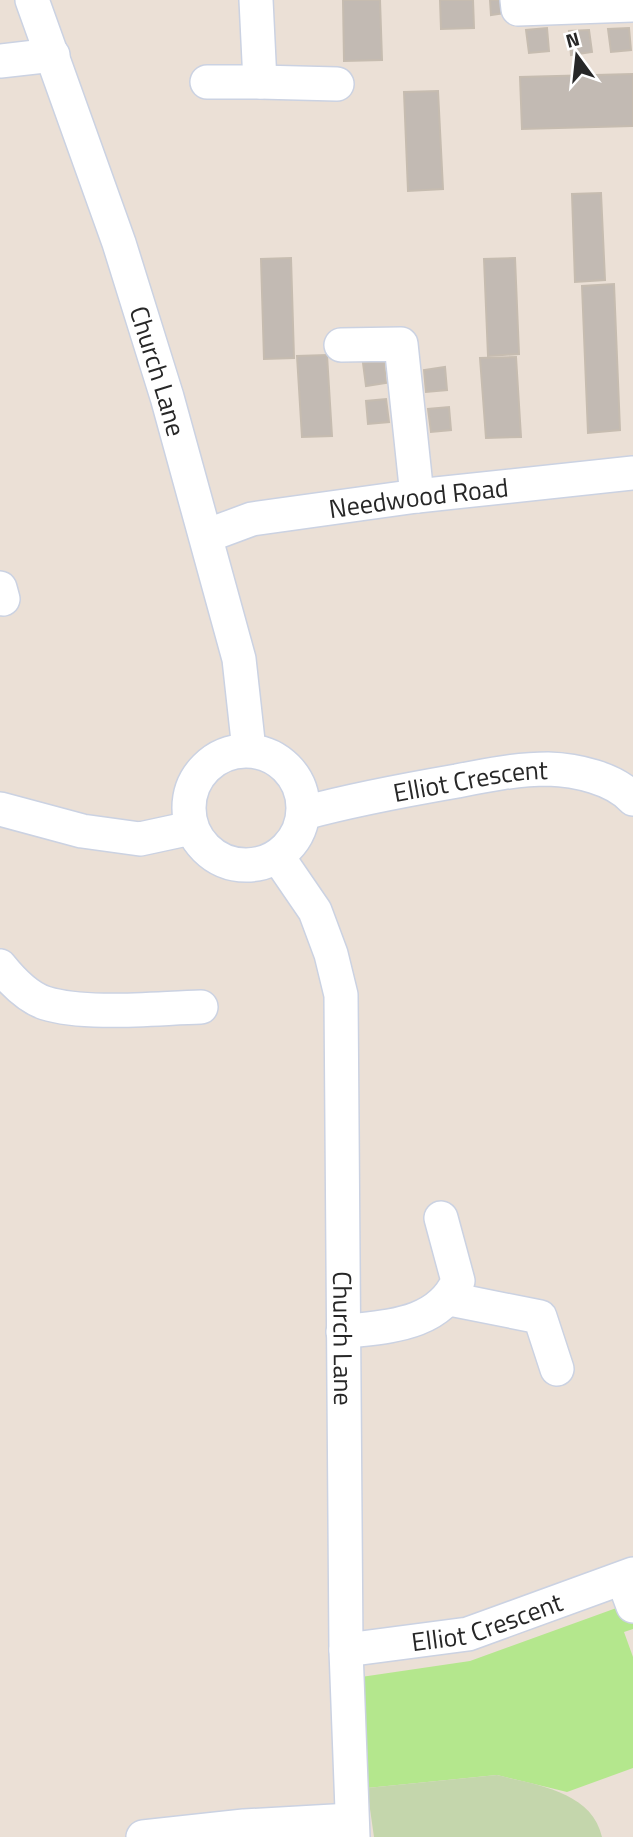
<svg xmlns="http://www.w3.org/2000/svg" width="633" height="1837" viewBox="0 0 633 1837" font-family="'Titillium Web',sans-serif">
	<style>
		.green { fill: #b4e78d }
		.cemetery { fill: #c4d6ac }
		.building { fill: #c2bab3; stroke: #c6bcb0; stroke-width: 2 }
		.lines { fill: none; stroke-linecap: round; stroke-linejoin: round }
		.minor-casing { stroke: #cbd2e2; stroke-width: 36 }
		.minor { stroke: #fff; stroke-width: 33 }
		.labels { text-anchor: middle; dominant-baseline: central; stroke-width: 5; stroke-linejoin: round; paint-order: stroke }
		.street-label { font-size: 26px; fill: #272727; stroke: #fff }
	</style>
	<rect width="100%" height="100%" fill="#ebe0d6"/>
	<path class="green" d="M 633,1602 L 633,1629 L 624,1632 L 633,1657 L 633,1768 L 567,1792 L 497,1775 L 367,1788 L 361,1677 L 470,1661 Z"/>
	<path class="cemetery" d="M 497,1775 C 535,1785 592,1791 602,1837 L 374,1837 L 367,1788 Z"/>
	<g class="building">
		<path d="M 343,0 L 380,0 L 382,60 L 344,61 Z"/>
		<path d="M 440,0 L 473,0 L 474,28 L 441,29 Z"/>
		<path d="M 490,0 L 510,0 L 512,12 L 491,15 Z"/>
		<path d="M 547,28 L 549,51 L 529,53 L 526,30 Z"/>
		<path d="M 629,28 L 631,50 L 611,52 L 608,29 Z"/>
		<path d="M 589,30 L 592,52 L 571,55 L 569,31 Z"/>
		<path d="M 633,74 L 633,126 L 522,129 L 520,77 Z"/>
		<path d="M 438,91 L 443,189 L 408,191 L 404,92 Z"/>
		<path d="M 601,193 L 605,280 L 575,282 L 572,194 Z"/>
		<path d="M 291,258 L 294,358 L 264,359 L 261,259 Z"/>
		<path d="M 515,258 L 519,354 L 488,356 L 484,259 Z"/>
		<path d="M 614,284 L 620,430 L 588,433 L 582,286 Z"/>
		<path d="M 327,355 L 332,436 L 302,437 L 297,356 Z"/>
		<path d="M 516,357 L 521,437 L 486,438 L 480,358 Z"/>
		<path d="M 384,361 L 386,383 L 366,386 L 363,363 Z"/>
		<path d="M 445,367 L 447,390 L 426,392 L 424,370 Z"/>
		<path d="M 386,399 L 389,422 L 368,424 L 366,401 Z"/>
		<path d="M 449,407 L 451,430 L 431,432 L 428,409 Z"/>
	</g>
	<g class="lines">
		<g class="minor-casing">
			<g id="minor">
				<path id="s1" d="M 32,0 L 119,243 L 167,397 L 239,659 L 249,750"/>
				<path d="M 517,0 L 518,9 L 633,5"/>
				<path d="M 0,61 L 53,55"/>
				<path d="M 207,82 L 260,82 L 256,0"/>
				<path d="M 260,82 L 337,84"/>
				<path d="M 341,345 L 401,344 L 417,496"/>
				<path id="s2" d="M 206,536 L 252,519 L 417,496 L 633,473"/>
				<path d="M 0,588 L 3,599"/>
				<circle cx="246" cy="808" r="57"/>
				<path d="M 0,809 L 82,831 L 140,839 L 191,828"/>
				<path id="s3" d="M 304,813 C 355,799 405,790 457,781 C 487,775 518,769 548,769 C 576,770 614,778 633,799"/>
				<path id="s4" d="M 278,857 L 315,911 L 331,954 L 341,995 L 346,1650 L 353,1837"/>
				<path d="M 0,966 C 12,981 27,997 45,1003 C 87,1016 157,1008 201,1007"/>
				<path d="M 450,1299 L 540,1317 L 557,1369"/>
				<path d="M 343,1332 C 387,1326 438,1326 458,1281 L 441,1218"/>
				<path d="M 623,1579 L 633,1606"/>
				<path id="s5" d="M 346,1650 L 468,1634 L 633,1574"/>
				<path d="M 143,1837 L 244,1826 L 351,1820"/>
			</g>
		</g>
		<use href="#minor" class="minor"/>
	</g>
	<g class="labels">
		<g class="street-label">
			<text stroke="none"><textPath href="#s1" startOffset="392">Church Lane</textPath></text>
			<text stroke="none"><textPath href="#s2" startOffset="217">Needwood Road</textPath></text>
			<text stroke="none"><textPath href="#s3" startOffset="170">Elliot Crescent</textPath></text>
			<text stroke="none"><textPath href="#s4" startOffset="497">Church Lane</textPath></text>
			<text stroke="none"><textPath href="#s5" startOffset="144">Elliot Crescent</textPath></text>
		</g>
	</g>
	<g transform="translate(577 56) rotate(345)" stroke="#ffffff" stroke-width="5" paint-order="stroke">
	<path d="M0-5L12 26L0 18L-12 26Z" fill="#272727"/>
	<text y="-10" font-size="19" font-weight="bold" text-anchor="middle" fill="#272727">N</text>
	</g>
</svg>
